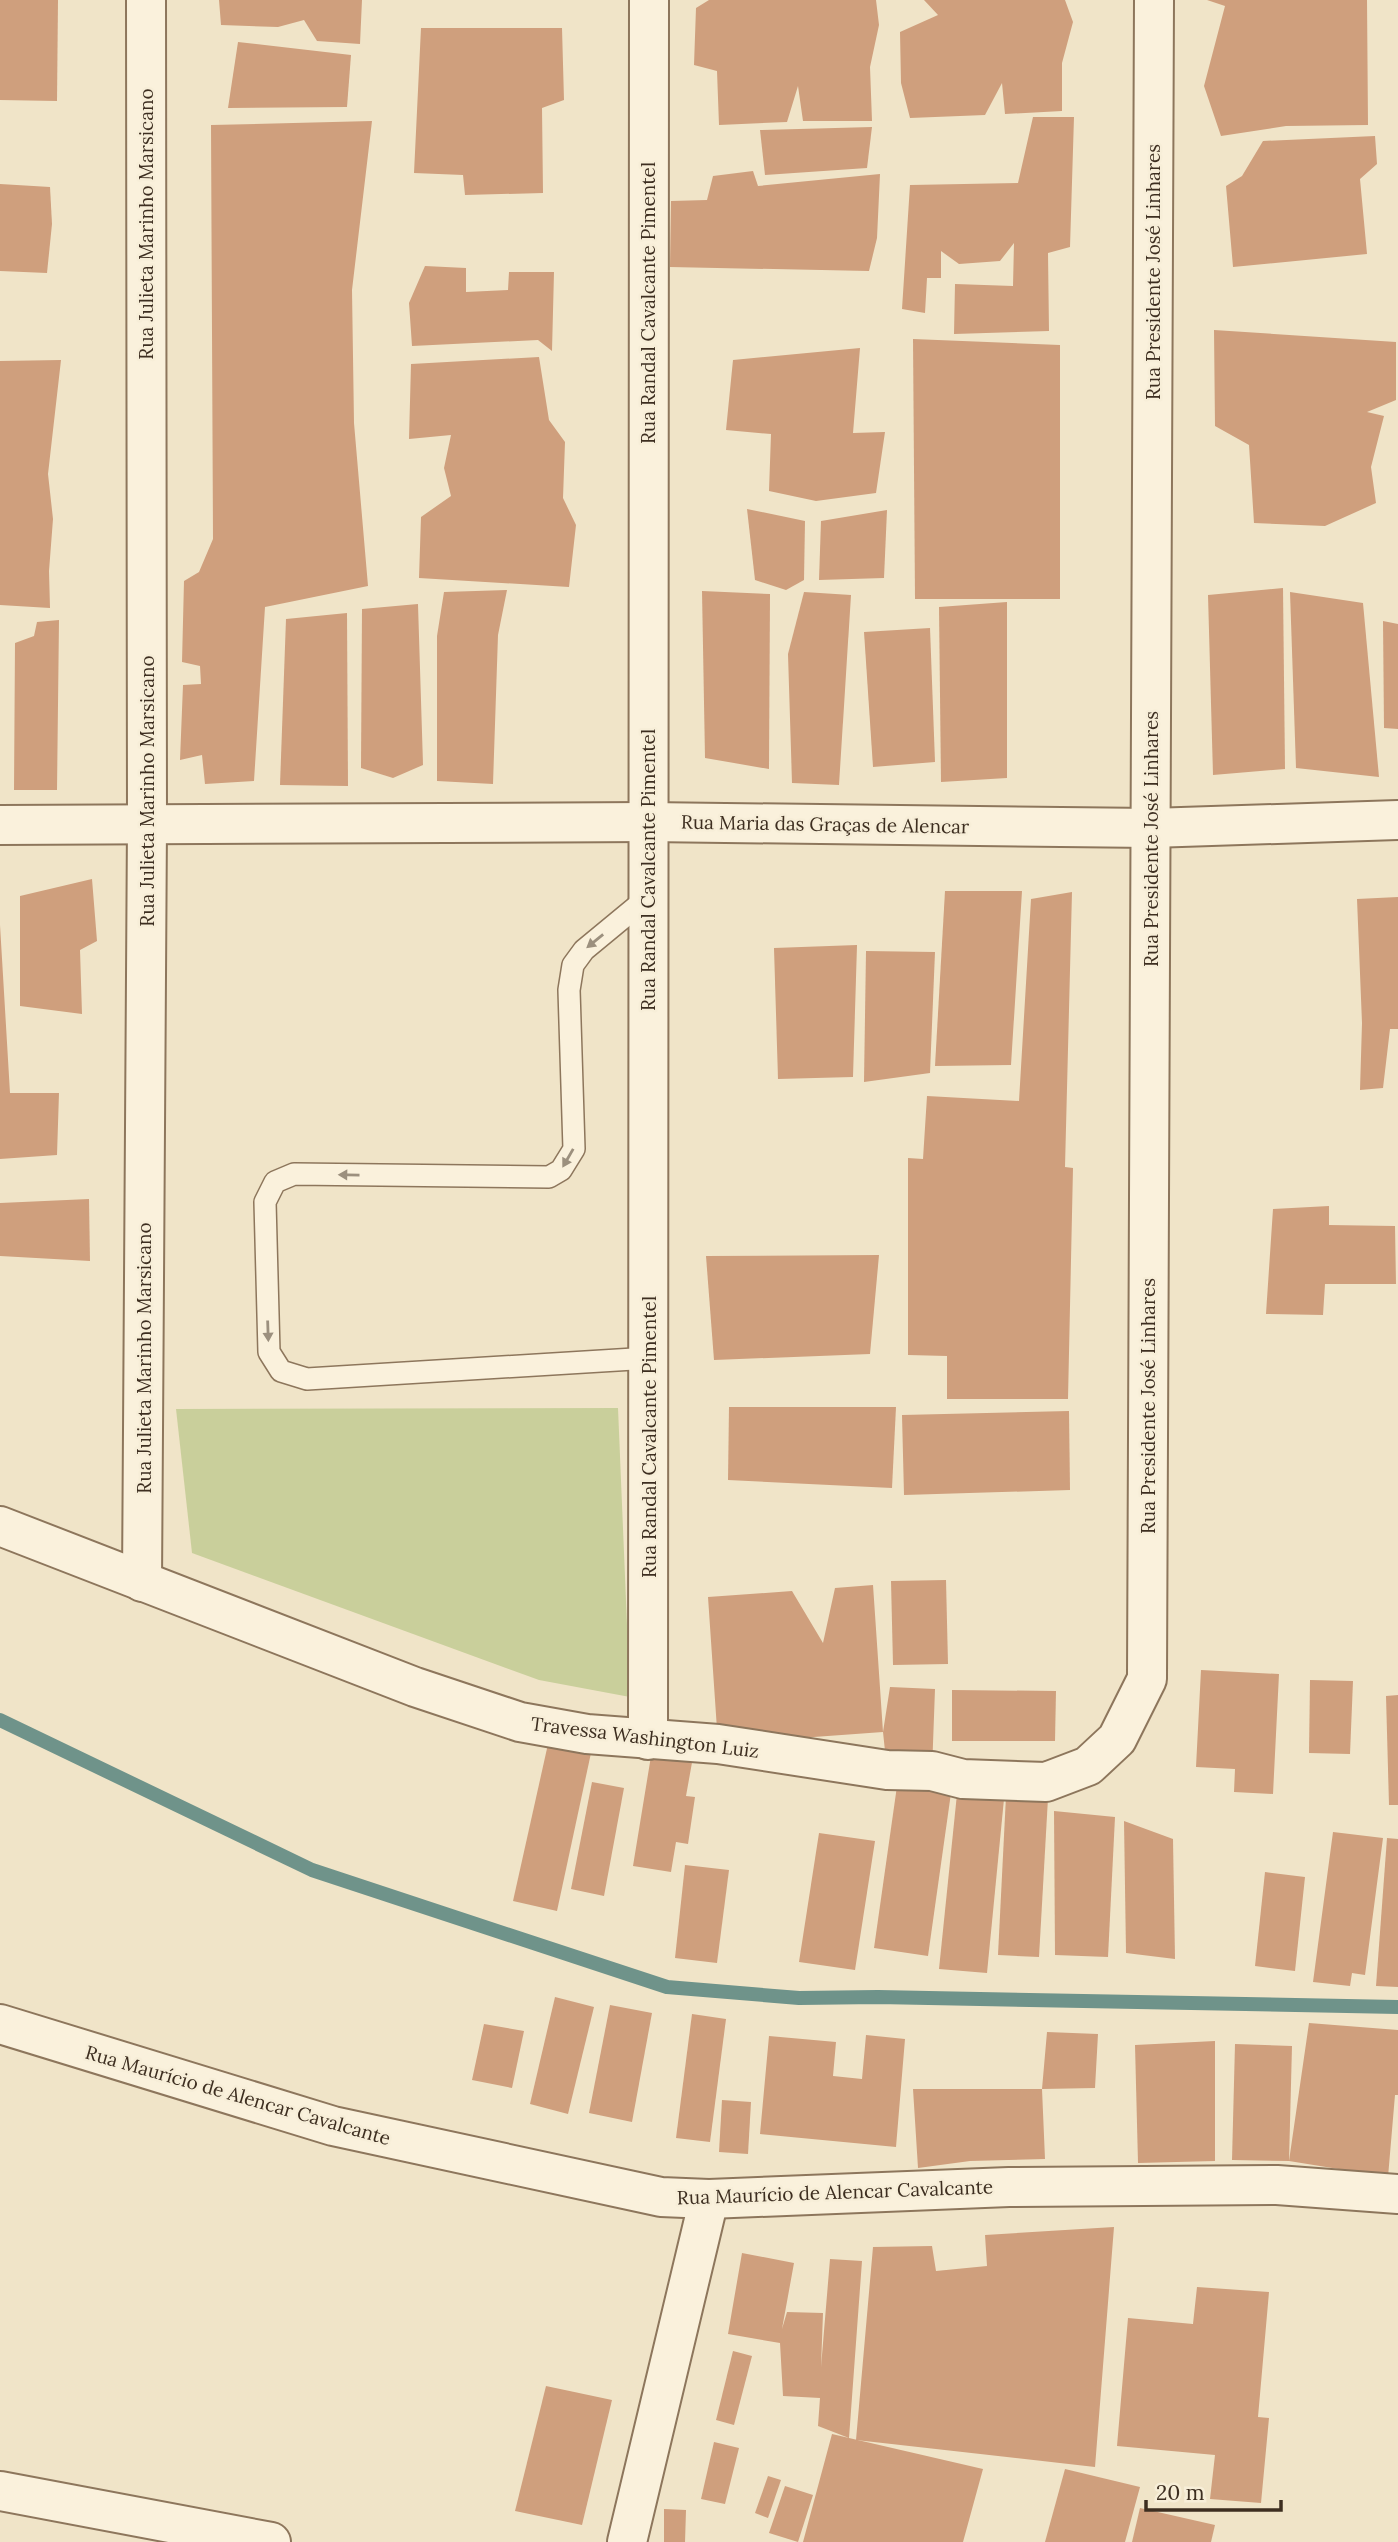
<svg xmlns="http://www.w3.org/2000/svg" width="1398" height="2542" viewBox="0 0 1398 2542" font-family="Lora,serif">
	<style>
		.green { fill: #c9cf9b }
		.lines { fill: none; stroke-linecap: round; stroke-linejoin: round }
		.stream { stroke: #6f938a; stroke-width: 14 }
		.building { fill: #cf9f7d }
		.service-casing { stroke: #8d765c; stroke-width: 24 }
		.minor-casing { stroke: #8d765c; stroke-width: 42 }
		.tertiary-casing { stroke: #8d765c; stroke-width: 42 }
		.service { stroke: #faf1dc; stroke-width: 21 }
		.minor { stroke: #faf1dc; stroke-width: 38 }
		.tertiary { stroke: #faf1dc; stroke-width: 38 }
		.oneway { fill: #9c907e }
		.labels { text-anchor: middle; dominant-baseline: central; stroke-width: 5; stroke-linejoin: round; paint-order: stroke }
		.street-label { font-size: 19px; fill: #3d2e20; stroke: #f7eed8 }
	</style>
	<rect width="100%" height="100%" fill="#f0e4c8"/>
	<path class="green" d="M 618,1408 L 630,1697 L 539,1680 L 192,1553 L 176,1409 Z"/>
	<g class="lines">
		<path class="stream" d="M 0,1720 L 312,1870 L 667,1987 L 799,1998 L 878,1997 L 1398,2007"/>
	</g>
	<g class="building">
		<path d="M 0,0 L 58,0 L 57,101 L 0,100 Z"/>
		<path d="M 219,0 L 362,0 L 360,44 L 317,41 L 304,20 L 278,27 L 221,25 Z"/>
		<path d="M 709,0 L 876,0 L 879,25 L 870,67 L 872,121 L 803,121 L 798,86 L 787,122 L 719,125 L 717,71 L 694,65 L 696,8 Z"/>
		<path d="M 924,0 L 1065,0 L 1073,22 L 1062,63 L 1062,111 L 1005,114 L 1002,83 L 985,115 L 910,118 L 901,83 L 900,32 L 938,15 Z"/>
		<path d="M 1207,0 L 1367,0 L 1368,125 L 1286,126 L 1221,136 L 1204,86 L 1225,6 Z"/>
		<path d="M 421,28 L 562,28 L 564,100 L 542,108 L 543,193 L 465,195 L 463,175 L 414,173 Z"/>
		<path d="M 238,42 L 351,55 L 347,107 L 228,108 Z"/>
		<path d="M 1033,117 L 1074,117 L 1070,247 L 1048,253 L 1049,331 L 954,334 L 955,284 L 1013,286 L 1014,243 L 1000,261 L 959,264 L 941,251 L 941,278 L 927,278 L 925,313 L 902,309 L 910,185 L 1018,183 Z"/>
		<path d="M 372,121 L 352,290 L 354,423 L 368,586 L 265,607 L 254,781 L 205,784 L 202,755 L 180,760 L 183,685 L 201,684 L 200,666 L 182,662 L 184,581 L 199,572 L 213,539 L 211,125 Z"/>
		<path d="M 872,127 L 867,168 L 765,175 L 760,130 Z"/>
		<path d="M 1375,136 L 1377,164 L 1360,179 L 1367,254 L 1233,267 L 1226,186 L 1242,176 L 1263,141 Z"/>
		<path d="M 753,171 L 758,186 L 880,174 L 877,238 L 869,271 L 670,267 L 671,201 L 707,200 L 713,176 Z"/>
		<path d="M 0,184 L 50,187 L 52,224 L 47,273 L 0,271 Z"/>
		<path d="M 425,266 L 466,268 L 466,292 L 508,290 L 509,272 L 554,272 L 552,351 L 538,340 L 412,346 L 409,303 Z"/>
		<path d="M 1214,330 L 1396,342 L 1396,400 L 1367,412 L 1384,416 L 1371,467 L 1376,503 L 1325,526 L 1254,523 L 1249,445 L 1215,426 Z"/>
		<path d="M 913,339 L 1060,345 L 1060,599 L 915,599 Z"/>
		<path d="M 860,348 L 853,433 L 885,432 L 876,493 L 816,501 L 769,491 L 771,434 L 726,430 L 733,360 Z"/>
		<path d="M 539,357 L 549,420 L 565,442 L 563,498 L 576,525 L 569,587 L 419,578 L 421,517 L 451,496 L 444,468 L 451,435 L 409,439 L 411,364 Z"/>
		<path d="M 61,360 L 48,474 L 53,519 L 49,571 L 50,608 L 0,605 L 0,361 Z"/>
		<path d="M 747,509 L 805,521 L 804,580 L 786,590 L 755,580 Z"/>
		<path d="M 887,510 L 884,578 L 819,580 L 821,521 Z"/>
		<path d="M 1283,588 L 1285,769 L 1213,775 L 1208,595 Z"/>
		<path d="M 507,590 L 498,635 L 493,784 L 437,781 L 437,636 L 444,592 Z"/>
		<path d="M 702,591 L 770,594 L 769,769 L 705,758 Z"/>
		<path d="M 804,592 L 851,595 L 839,785 L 792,783 L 788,654 Z"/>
		<path d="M 1290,592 L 1363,603 L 1379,777 L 1296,768 Z"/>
		<path d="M 1007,602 L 1007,778 L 941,782 L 939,607 Z"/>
		<path d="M 418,604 L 423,765 L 393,778 L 361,768 L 362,609 Z"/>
		<path d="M 347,613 L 348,786 L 280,785 L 286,619 Z"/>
		<path d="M 59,620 L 57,790 L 14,790 L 15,643 L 34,636 L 37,622 Z"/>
		<path d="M 1383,621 L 1398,624 L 1398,729 L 1384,728 Z"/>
		<path d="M 930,628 L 935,762 L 873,767 L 864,632 Z"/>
		<path d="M 92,879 L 97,941 L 80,950 L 82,1014 L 20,1006 L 20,896 Z"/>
		<path d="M 945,891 L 1022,891 L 1011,1065 L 935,1066 Z"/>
		<path d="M 1072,892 L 1065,1167 L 1073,1168 L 1068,1399 L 947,1399 L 947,1356 L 908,1355 L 908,1158 L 923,1159 L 927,1096 L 1019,1101 L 1031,899 Z"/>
		<path d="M 1398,897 L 1398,1029 L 1390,1029 L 1383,1088 L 1360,1090 L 1362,1023 L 1357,899 Z"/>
		<path d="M 0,925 L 10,1093 L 59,1093 L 57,1155 L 0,1159 Z"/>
		<path d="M 857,945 L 853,1077 L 778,1079 L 774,948 Z"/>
		<path d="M 866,951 L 935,952 L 930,1073 L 864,1082 Z"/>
		<path d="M 89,1199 L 90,1261 L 0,1256 L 0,1203 Z"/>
		<path d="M 1329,1206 L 1329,1225 L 1395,1226 L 1396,1284 L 1325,1284 L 1323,1315 L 1266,1314 L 1273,1209 Z"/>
		<path d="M 879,1255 L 870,1354 L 714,1360 L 706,1256 Z"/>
		<path d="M 729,1407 L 896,1407 L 892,1488 L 728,1480 Z"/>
		<path d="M 1069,1411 L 1070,1490 L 904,1495 L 902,1415 Z"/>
		<path d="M 946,1580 L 948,1664 L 893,1665 L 891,1581 Z"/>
		<path d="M 873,1585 L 883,1732 L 890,1687 L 935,1689 L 932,1771 L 887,1770 L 883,1732 L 718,1744 L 708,1597 L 792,1591 L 823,1643 L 835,1588 Z"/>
		<path d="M 1201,1670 L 1279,1674 L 1273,1794 L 1234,1792 L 1235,1769 L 1196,1767 Z"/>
		<path d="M 1310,1680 L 1353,1681 L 1350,1754 L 1309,1753 Z"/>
		<path d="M 952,1690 L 1056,1691 L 1055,1741 L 952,1741 Z"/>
		<path d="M 1398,1695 L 1398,1805 L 1389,1805 L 1386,1696 Z"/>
		<path d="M 548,1744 L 591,1753 L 557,1911 L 513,1901 Z"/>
		<path d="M 652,1750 L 693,1757 L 686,1796 L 695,1797 L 688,1844 L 676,1842 L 671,1872 L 633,1866 Z"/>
		<path d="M 592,1782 L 624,1788 L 604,1896 L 571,1889 Z"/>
		<path d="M 897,1786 L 951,1793 L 928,1956 L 874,1948 Z"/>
		<path d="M 957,1794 L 1004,1799 L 987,1973 L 939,1969 Z"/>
		<path d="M 1006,1796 L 1048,1798 L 1039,1957 L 998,1955 Z"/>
		<path d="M 1054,1811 L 1115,1817 L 1108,1957 L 1055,1955 Z"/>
		<path d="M 1124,1821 L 1173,1839 L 1175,1959 L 1126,1953 Z"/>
		<path d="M 1333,1832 L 1383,1838 L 1365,1975 L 1352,1973 L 1350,1986 L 1313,1982 Z"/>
		<path d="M 819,1833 L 875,1841 L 855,1970 L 799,1962 Z"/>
		<path d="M 1387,1838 L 1398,1839 L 1398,1987 L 1376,1986 Z"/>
		<path d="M 685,1865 L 729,1870 L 717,1963 L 675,1958 Z"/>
		<path d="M 1265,1872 L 1305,1877 L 1295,1971 L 1255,1966 Z"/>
		<path d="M 555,1997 L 594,2007 L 568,2114 L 530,2104 Z"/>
		<path d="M 610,2005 L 652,2013 L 632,2122 L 589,2113 Z"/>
		<path d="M 692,2014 L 726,2019 L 710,2142 L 676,2138 Z"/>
		<path d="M 1309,2023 L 1398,2030 L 1398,2095 L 1395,2095 L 1388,2177 L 1289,2161 Z"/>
		<path d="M 484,2024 L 524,2031 L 512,2088 L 472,2080 Z"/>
		<path d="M 1047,2032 L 1098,2034 L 1095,2088 L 1042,2089 L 1045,2159 L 970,2161 L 918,2168 L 913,2089 L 1042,2089 Z"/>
		<path d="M 866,2035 L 905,2039 L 896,2147 L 760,2134 L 769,2036 L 836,2042 L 833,2076 L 862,2079 Z"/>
		<path d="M 1215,2041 L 1215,2161 L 1138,2163 L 1135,2045 Z"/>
		<path d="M 1235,2044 L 1292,2046 L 1289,2161 L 1232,2160 Z"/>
		<path d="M 722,2100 L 751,2102 L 748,2154 L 719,2152 Z"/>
		<path d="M 1114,2227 L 1095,2467 L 856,2440 L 873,2247 L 932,2246 L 936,2271 L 987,2266 L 985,2235 Z"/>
		<path d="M 742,2253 L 794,2263 L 782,2329 L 787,2312 L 823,2313 L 821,2367 L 830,2259 L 862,2261 L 849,2438 L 983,2469 L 963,2542 L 803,2542 L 832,2434 L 849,2438 L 818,2426 L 820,2398 L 783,2396 L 780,2343 L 728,2334 Z"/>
		<path d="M 1197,2287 L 1269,2292 L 1258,2417 L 1269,2418 L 1261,2503 L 1210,2499 L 1215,2455 L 1117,2446 L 1128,2318 L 1193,2324 Z"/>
		<path d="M 733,2351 L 752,2356 L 734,2425 L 716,2420 Z"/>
		<path d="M 546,2386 L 612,2400 L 582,2525 L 515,2511 Z"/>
		<path d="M 714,2442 L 739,2448 L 725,2504 L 701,2499 Z"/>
		<path d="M 1065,2469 L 1140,2487 L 1125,2542 L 1045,2542 Z"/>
		<path d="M 768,2476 L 781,2480 L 768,2518 L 755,2513 Z"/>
		<path d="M 785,2486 L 813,2495 L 798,2542 L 769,2533 Z"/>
		<path d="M 1140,2508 L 1215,2525 L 1211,2542 L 1132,2542 Z"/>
		<path d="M 664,2509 L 686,2510 L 685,2542 L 664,2542 Z"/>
	</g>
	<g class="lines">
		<g class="service-casing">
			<path id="service" d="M 647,898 L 584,950 L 573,965 L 569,990 L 574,1149 L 561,1170 L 549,1177 L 294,1174 L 275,1182 L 265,1202 L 269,1352 L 281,1371 L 307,1379 L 650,1358"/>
		</g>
		<g class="minor-casing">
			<g id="minor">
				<path d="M 0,825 L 648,822 L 1151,828 L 1398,820"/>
				<path d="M 0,1526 L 415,1687 L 520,1722 L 587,1734 L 718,1744 L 887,1770 L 932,1771 L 963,1779 L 1046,1782 L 1088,1766 L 1117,1739 L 1147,1679 L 1154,0"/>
				<path d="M 142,1582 L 147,824 L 146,0"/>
				<path d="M 648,1740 L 649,0"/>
				<path d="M 0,2024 L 333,2126 L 661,2197 L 709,2199 L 1009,2187 L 1277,2185 L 1398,2194"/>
				<path d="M 627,2542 L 709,2199"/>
			</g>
		</g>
		<g class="tertiary-casing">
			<path id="tertiary" d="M 0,2491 L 271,2542"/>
		</g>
		<use href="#service" class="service"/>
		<use href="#minor" class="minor"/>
		<use href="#tertiary" class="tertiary"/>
	</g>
	<defs><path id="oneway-solid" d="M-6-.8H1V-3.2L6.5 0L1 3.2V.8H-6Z" transform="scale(1.75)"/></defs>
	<g class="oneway">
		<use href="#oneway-solid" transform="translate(595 941) rotate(141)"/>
		<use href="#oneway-solid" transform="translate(568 1158) rotate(120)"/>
		<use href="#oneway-solid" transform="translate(349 1175) rotate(-179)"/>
		<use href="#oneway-solid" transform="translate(268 1331) rotate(88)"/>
	</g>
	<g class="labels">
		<g class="street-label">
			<text transform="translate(146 224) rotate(-90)">Rua Julieta Marinho Marsicano</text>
			<text transform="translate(1153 272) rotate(-90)">Rua Presidente José Linhares</text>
			<text transform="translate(648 303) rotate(-90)">Rua Randal Cavalcante Pimentel</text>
			<text transform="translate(147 791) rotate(-90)">Rua Julieta Marinho Marsicano</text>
			<text transform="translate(825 824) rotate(1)">Rua Maria das Graças de Alencar</text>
			<text transform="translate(1151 839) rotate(-90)">Rua Presidente José Linhares</text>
			<text transform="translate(648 870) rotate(-90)">Rua Randal Cavalcante Pimentel</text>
			<text transform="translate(144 1358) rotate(-90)">Rua Julieta Marinho Marsicano</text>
			<text transform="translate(1148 1406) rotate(-90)">Rua Presidente José Linhares</text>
			<text transform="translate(649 1437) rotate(-90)">Rua Randal Cavalcante Pimentel</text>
			<text transform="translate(645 1737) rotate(7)">Travessa Washington Luiz</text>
			<text transform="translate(238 2095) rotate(16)">Rua Maurício de Alencar Cavalcante</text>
			<text transform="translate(835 2192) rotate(-2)">Rua Maurício de Alencar Cavalcante</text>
		</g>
	</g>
	<path d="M1146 2500v10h135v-10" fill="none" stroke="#3d2e20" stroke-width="3.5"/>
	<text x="1156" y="2500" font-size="21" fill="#3d2e20" stroke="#f7eed8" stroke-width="5" paint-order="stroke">20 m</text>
</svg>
